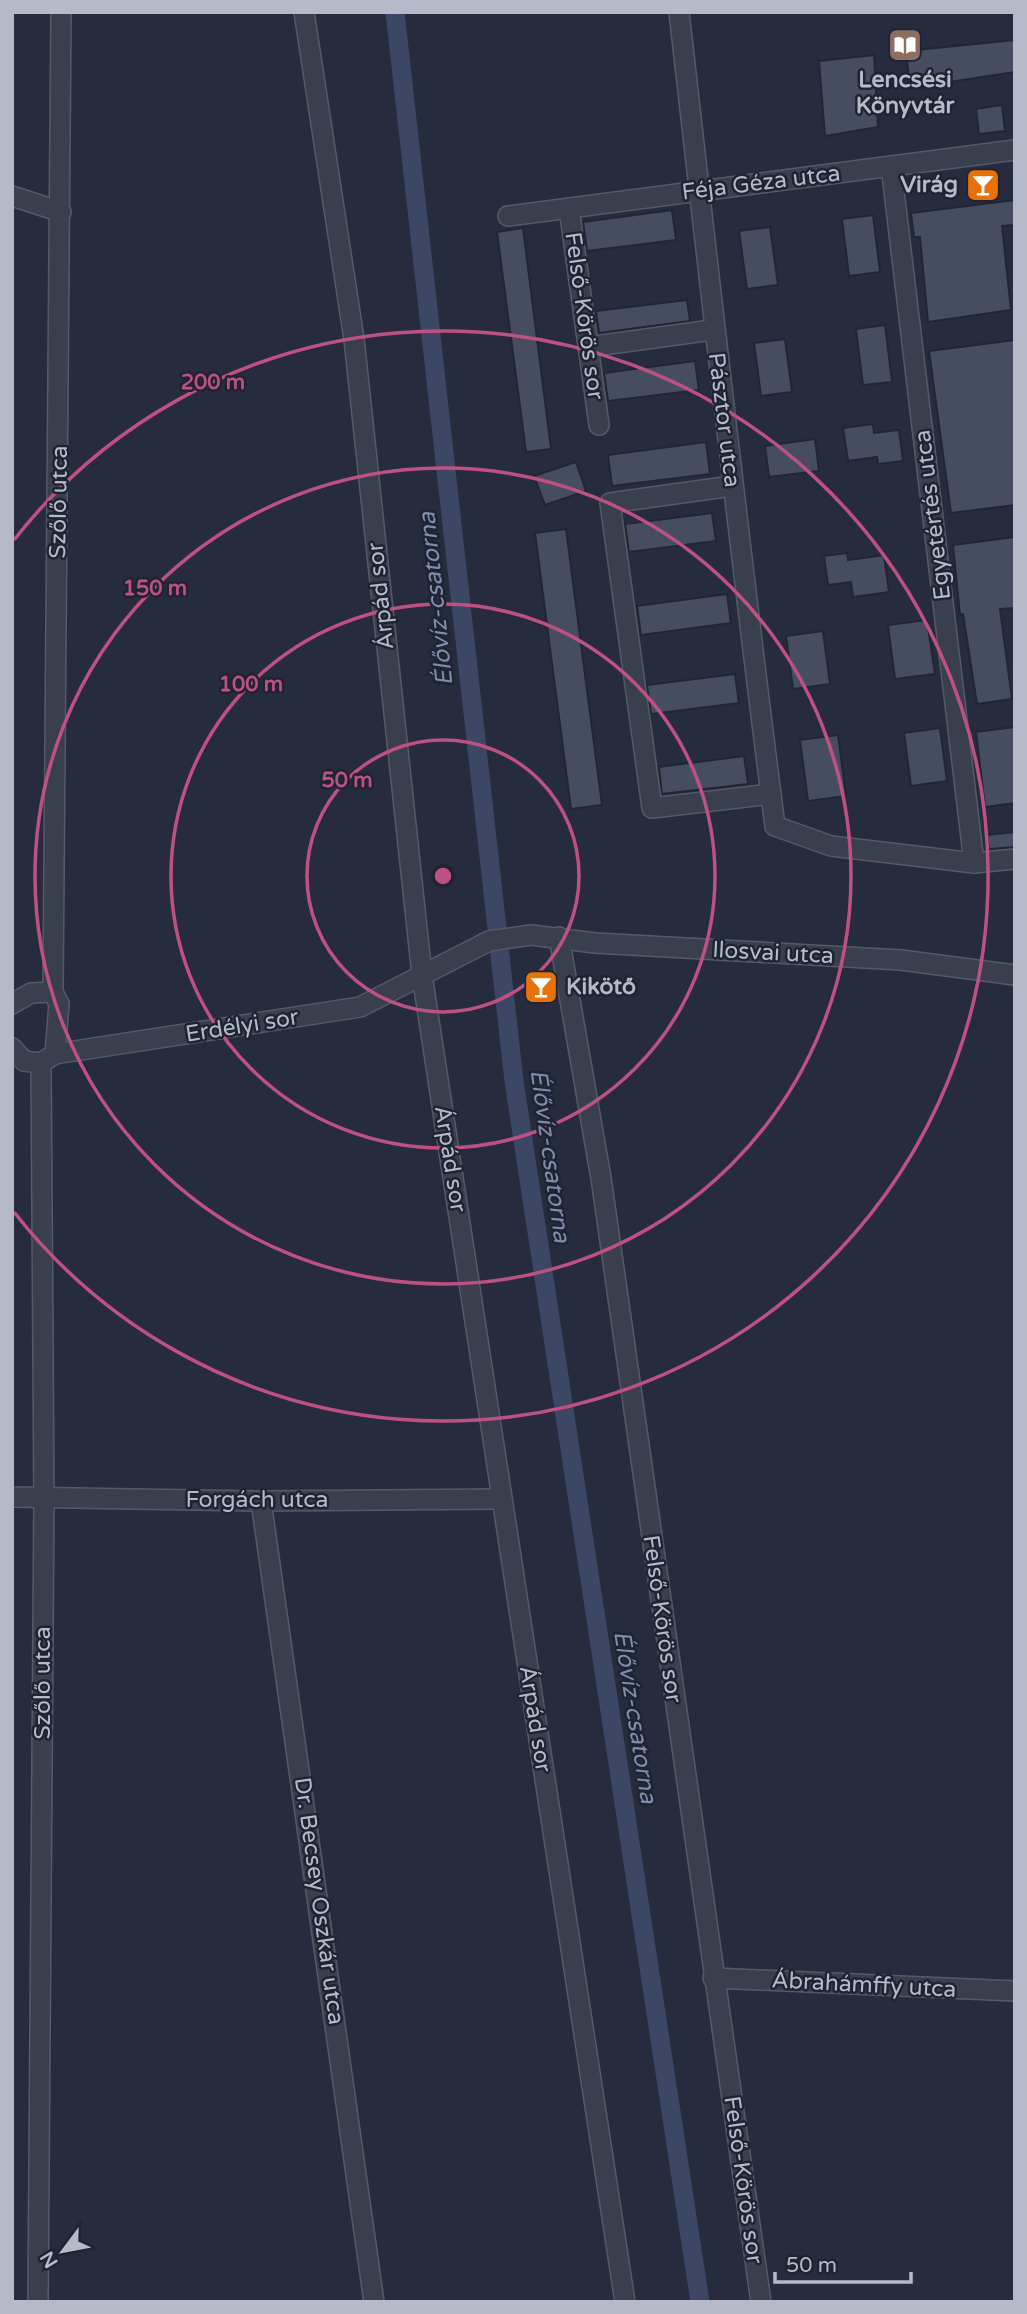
<svg xmlns="http://www.w3.org/2000/svg" width="1027" height="2314" viewBox="0 0 1027 2314" font-family="'Varela Round',sans-serif">
	<style>
		.lines { fill: none; stroke-linecap: round; stroke-linejoin: round }
		.canal { stroke: #3c4765; stroke-width: 19 }
		.building { fill: #474d61; stroke: #212634; stroke-width: 2 }
		.minor-casing { stroke: #555a68; stroke-width: 22 }
		.minor { stroke: #3a3f4d; stroke-width: 19 }
		.ring { fill: none; stroke: #be5181; stroke-width: 3.5 }
		.labels { text-anchor: middle; dominant-baseline: central; stroke-width: 5; stroke-linejoin: round; paint-order: stroke }
		.poi-label { font-size: 23px; font-weight: bold; fill: #b6bac8; stroke: #1f2432 }
		.street-label { font-size: 23px; fill: #b6bac8; stroke: #1f2432 }
		.water-label { font-size: 24px; font-style: italic; fill: #7f8cae; stroke: #1f2432 }
		.centre { fill: #be5181; stroke: #1f2432; stroke-width: 3.5 }
		.ring-label { font-size: 21px; text-anchor: middle; font-weight: bold; fill: #be5181; stroke: #1f2432; stroke-width: 5; stroke-linejoin: round; paint-order: stroke }
	</style>
	<rect width="100%" height="100%" fill="#262c3d"/>
	<g class="lines">
		<path class="canal" d="M 395,12 L 514,1081 L 700,2302"/>
	</g>
	<g class="building">
		<path d="M 1015,40 L 1015,72 L 910,88 L 906,51 Z"/>
		<path d="M 874,55 L 878,127 L 825,136 L 819,61 Z"/>
		<path d="M 1002,105 L 1005,131 L 979,134 L 976,109 Z"/>
		<path d="M 1015,200 L 1015,225 L 1002,226 L 1011,310 L 928,322 L 920,237 L 914,237 L 911,213 Z"/>
		<path d="M 672,210 L 676,240 L 587,251 L 583,222 Z"/>
		<path d="M 873,215 L 880,272 L 849,276 L 842,219 Z"/>
		<path d="M 770,227 L 778,285 L 747,289 L 739,231 Z"/>
		<path d="M 523,228 L 551,449 L 526,452 L 497,232 Z"/>
		<path d="M 687,300 L 690,321 L 599,333 L 596,311 Z"/>
		<path d="M 885,325 L 892,382 L 863,385 L 856,329 Z"/>
		<path d="M 785,339 L 792,392 L 761,396 L 754,343 Z"/>
		<path d="M 1015,340 L 1015,505 L 951,513 L 929,351 Z"/>
		<path d="M 695,361 L 699,390 L 608,401 L 604,373 Z"/>
		<path d="M 873,424 L 874,433 L 899,430 L 903,461 L 878,464 L 877,457 L 848,461 L 843,428 Z"/>
		<path d="M 815,439 L 819,471 L 769,477 L 765,446 Z"/>
		<path d="M 706,442 L 710,474 L 612,486 L 608,455 Z"/>
		<path d="M 576,462 L 586,491 L 545,505 L 534,476 Z"/>
		<path d="M 712,513 L 716,541 L 629,552 L 625,524 Z"/>
		<path d="M 566,529 L 602,805 L 571,809 L 535,533 Z"/>
		<path d="M 1015,537 L 1015,608 L 1000,609 L 1012,699 L 977,704 L 963,614 L 960,615 L 953,545 Z"/>
		<path d="M 847,553 L 848,560 L 884,555 L 889,592 L 853,597 L 851,582 L 828,585 L 824,556 Z"/>
		<path d="M 727,594 L 731,623 L 641,635 L 637,606 Z"/>
		<path d="M 927,620 L 935,674 L 895,679 L 888,625 Z"/>
		<path d="M 823,631 L 830,684 L 793,689 L 786,636 Z"/>
		<path d="M 735,674 L 739,703 L 651,714 L 647,685 Z"/>
		<path d="M 1015,727 L 1015,803 L 985,807 L 976,732 Z"/>
		<path d="M 940,728 L 947,781 L 911,786 L 904,733 Z"/>
		<path d="M 838,735 L 846,796 L 808,801 L 800,740 Z"/>
		<path d="M 744,756 L 748,784 L 662,794 L 659,767 Z"/>
		<path d="M 1015,832 L 1015,847 L 989,849 L 987,835 Z"/>
	</g>
	<g class="lines">
		<g class="minor-casing">
			<g id="minor">
				<path d="M 304,12 L 354,339 L 422,975 L 625,2302"/>
				<path d="M 679,12 C 710,284 740,555 775,826 L 831,846 L 974,863 L 1015,859"/>
				<path d="M 891,166 L 974,863"/>
				<path d="M 12,196 L 61,212"/>
				<path d="M 569,208 L 599,425"/>
				<path d="M 508,216 L 1015,150"/>
				<path d="M 588,347 L 712,330"/>
				<path d="M 732,486 L 610,503 L 652,808 L 771,794"/>
				<path d="M 559,937 L 601,1178 L 761,2302"/>
				<path d="M 12,1004 L 31,993 L 53,992"/>
				<path d="M 12,1048 L 24,1061 L 41,1063 L 55,1054 L 59,1004 L 53,992 L 61,12"/>
				<path d="M 55,1054 L 360,1007 L 489,941 L 531,935 L 595,943 L 901,960 L 1015,975"/>
				<path d="M 12,1497 L 261,1501 L 501,1499"/>
				<path d="M 261,1501 L 374,2302"/>
				<path d="M 713,1978 L 1015,1991"/>
				<path d="M 38,2302 L 44,1498 L 41,1063"/>
			</g>
		</g>
		<use href="#minor" class="minor"/>
	</g>
	<g class="ring">
		<circle cx="443" cy="876" r="136"/>
		<circle cx="443" cy="876" r="272"/>
		<circle cx="443" cy="876" r="408"/>
		<path d="M14 540A545 545 0 1 1 14 1212"/>
	</g>
	<defs>
		<g id="library-square" transform="scale(1.75)"><rect x="-9" y="-9" width="18" height="18" rx="4" fill="#8d6e63" stroke="#1f2432"/><path d="M-6-4Q-3-5.5-.7-3.5V5Q-3 3-6 4ZM6-4Q3-5.5 .7-3.5V5Q3 3 6 4Z" fill="#fff"/></g>
		<g id="bar-square" transform="scale(1.75)"><rect x="-9" y="-9" width="18" height="18" rx="4" fill="#e8710a" stroke="#1f2432"/><path d="M-6-5H6L.8 .8V4.5H3.5V6h-7V4.5H-.8V.8Z" fill="#fff"/></g>
	</defs>
	<g fill-rule="evenodd">
		<use href="#library-square" x="905" y="45"/>
		<use href="#bar-square" x="983" y="185"/>
		<use href="#bar-square" x="541" y="987"/>
	</g>
	<g class="labels">
		<g class="poi-label">
			<text x="905" y="80">Lencsési<tspan x="905" dy="26">Könyvtár</tspan></text>
			<text x="958" y="185" text-anchor="end">Virág</text>
			<text x="566" y="987" text-anchor="start">Kikötő</text>
		</g>
		<g class="street-label">
			<text transform="translate(761 183) rotate(-7)">Féja Géza utca</text>
			<text transform="translate(584 316) rotate(82)">Felső-Körös sor</text>
			<text transform="translate(724 420) rotate(83)">Pásztor utca</text>
			<text transform="translate(59 502) rotate(-89)">Szőlő utca</text>
			<text transform="translate(933 515) rotate(-97)">Egyetértés utca</text>
			<text transform="translate(381 596) rotate(-96)">Árpád sor</text>
			<text transform="translate(773 953) rotate(3)">Ilosvai utca</text>
			<text transform="translate(242 1026) rotate(-9)">Erdélyi sor</text>
			<text transform="translate(450 1159) rotate(81)">Árpád sor</text>
			<text x="257" y="1500">Forgách utca</text>
			<text transform="translate(662 1619) rotate(82)">Felső-Körös sor</text>
			<text transform="translate(43 1683) rotate(-90)">Szőlő utca</text>
			<text transform="translate(535 1719) rotate(81)">Árpád sor</text>
			<text transform="translate(319 1901) rotate(82)">Dr. Becsey Oszkár utca</text>
			<text transform="translate(864 1985) rotate(3)">Ábrahámffy utca</text>
			<text transform="translate(743 2180) rotate(82)">Felső-Körös sor</text>
		</g>
		<g class="water-label">
			<text transform="translate(436 599) rotate(-96)">Élővíz-csatorna</text>
			<text transform="translate(550 1156) rotate(82)">Élővíz-csatorna</text>
			<text transform="translate(635 1717) rotate(81)">Élővíz-csatorna</text>
		</g>
	</g>
	<circle cx="443" cy="876" r="10" class="centre"/>
	<g class="ring-label">
		<text x="213" y="389">200 m</text>
		<text x="155" y="595">150 m</text>
		<text x="251" y="691">100 m</text>
		<text x="347" y="787">50 m</text>
	</g>
	<rect width="1027" height="2314" fill="none" stroke="#b6bac8" stroke-width="28"/>
	<g transform="translate(63 2251) rotate(238)" stroke="#1f2432" stroke-width="5" paint-order="stroke">
	<path d="M0-5L12 26L0 18L-12 26Z" fill="#b6bac8"/>
	<text y="-10" font-size="19" font-weight="bold" text-anchor="middle" fill="#b6bac8">N</text>
	</g>
	<path d="M775 2272v10h136v-10" fill="none" stroke="#b6bac8" stroke-width="3.5"/>
	<text x="786" y="2272" font-size="21" fill="#b6bac8" stroke="#1f2432" stroke-width="5" paint-order="stroke">50 m</text>
</svg>
